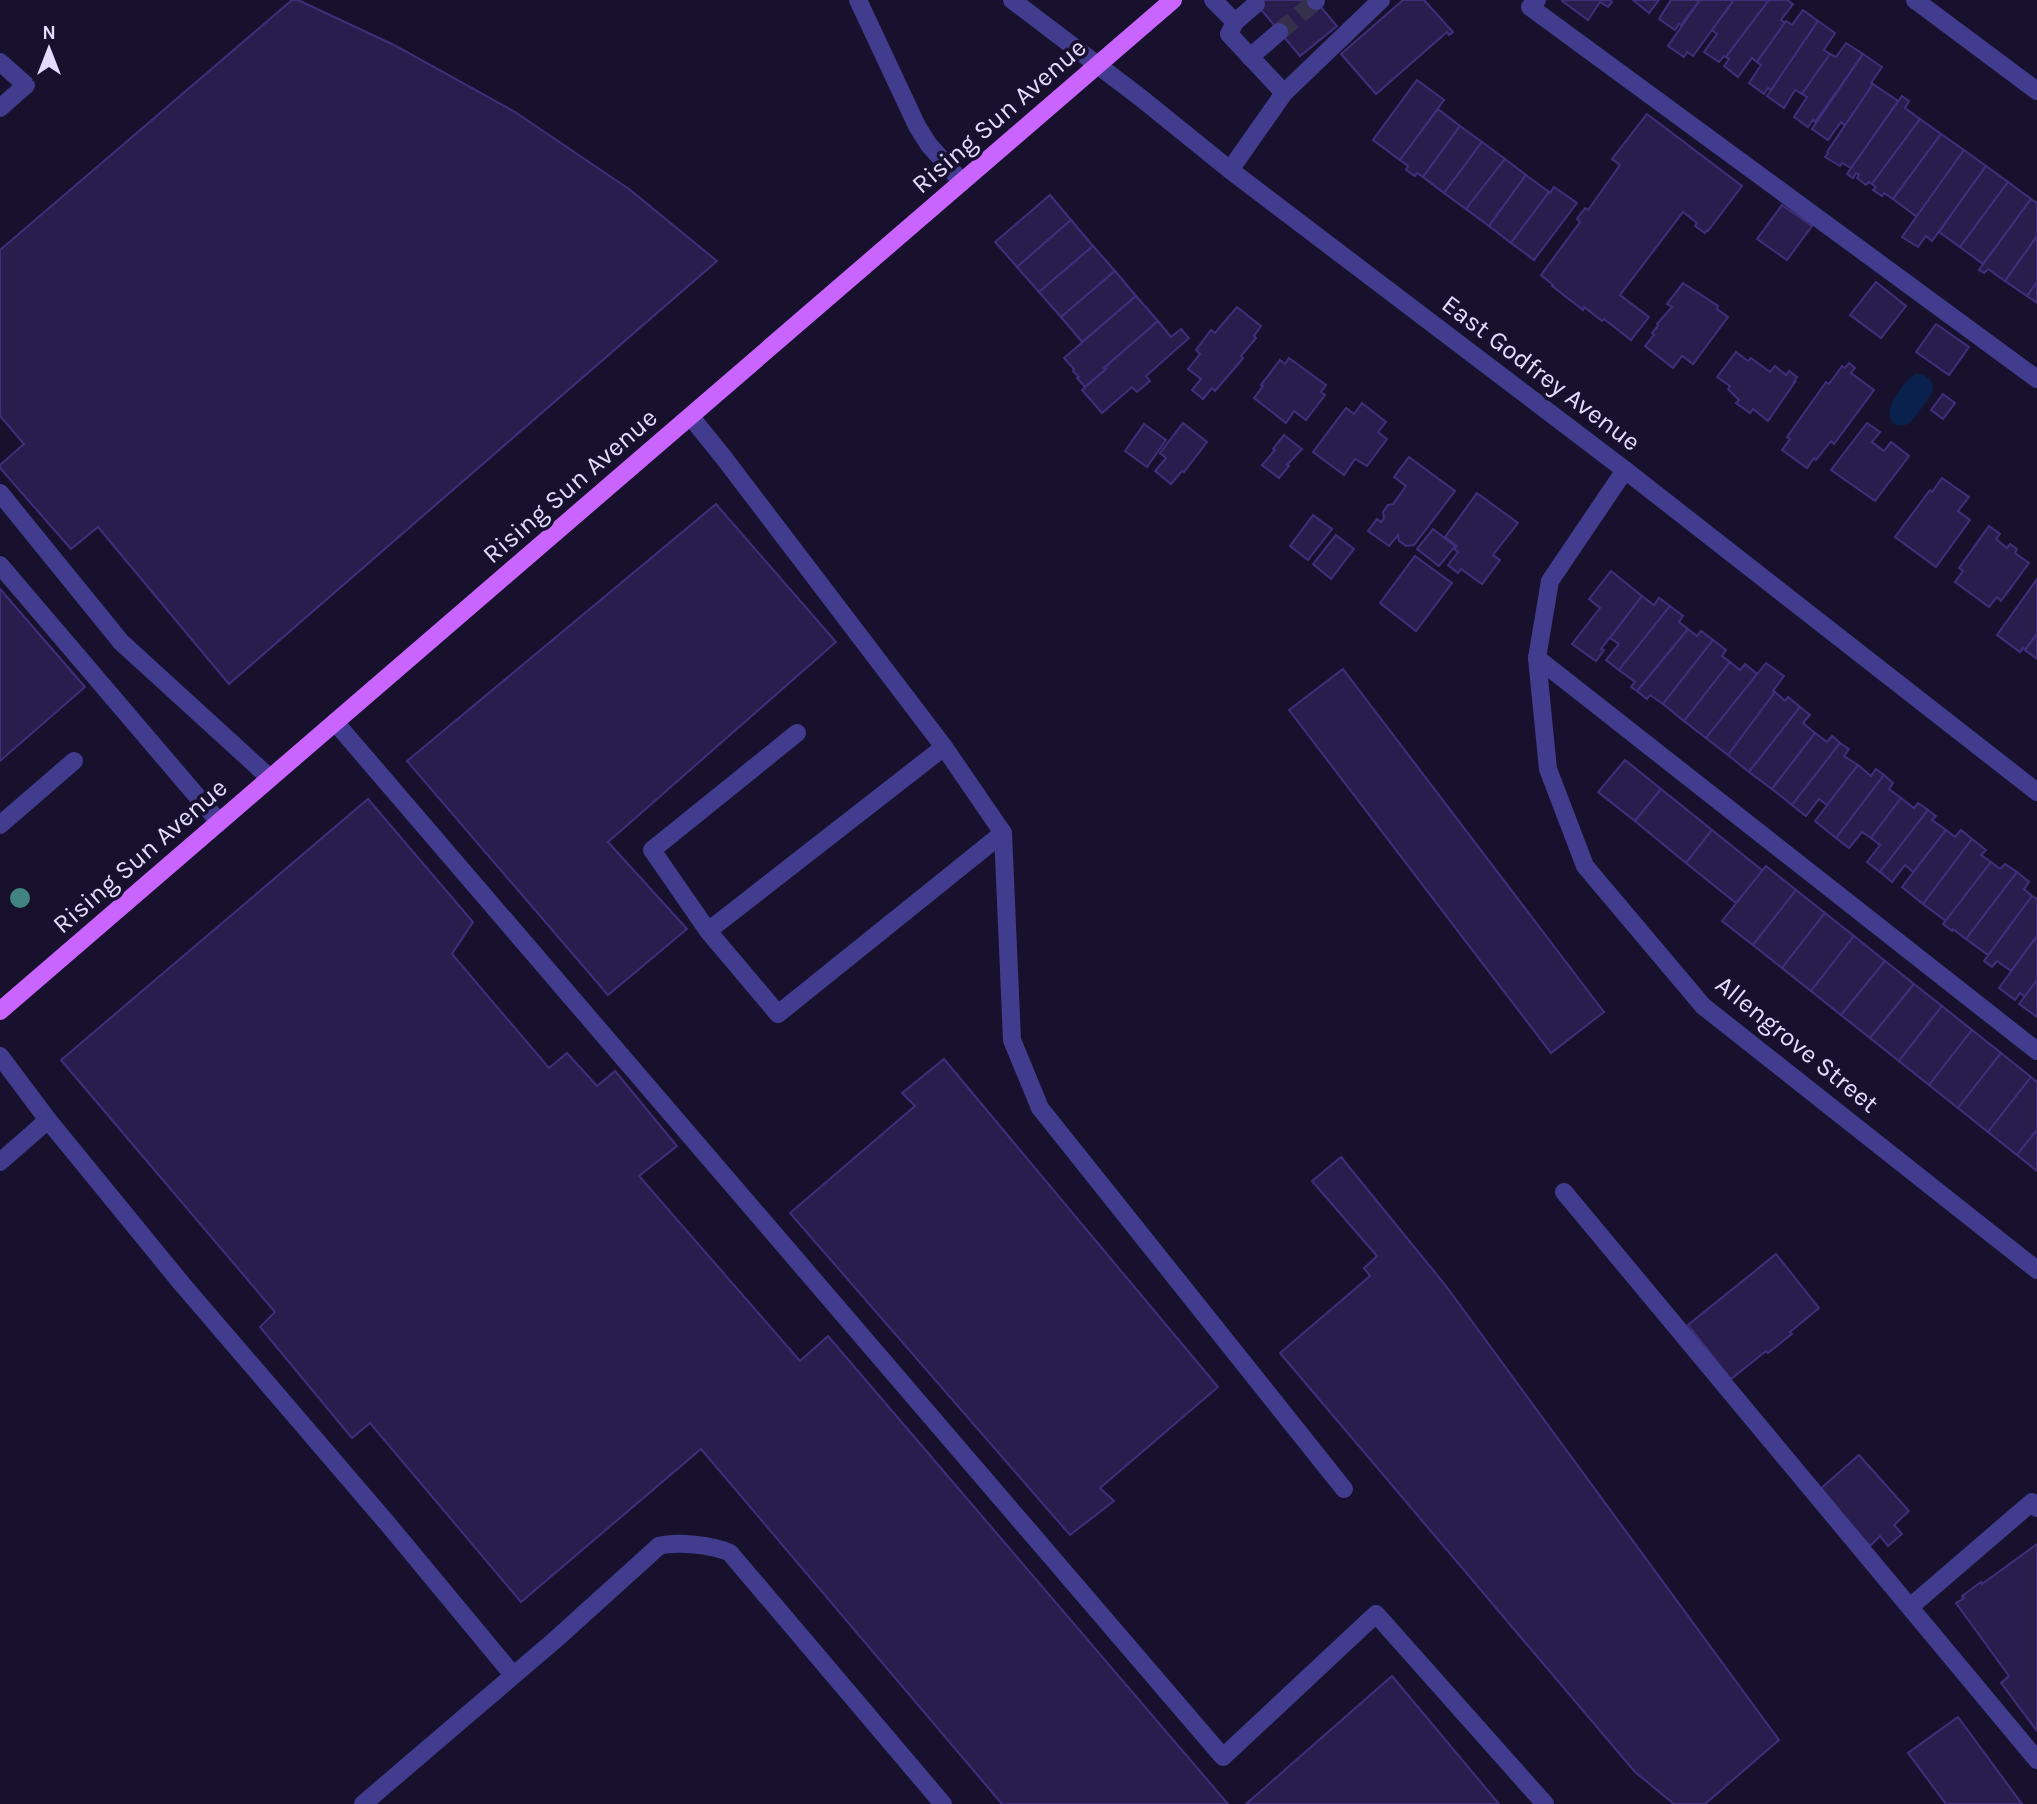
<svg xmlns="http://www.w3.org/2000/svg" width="2037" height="1804" viewBox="0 0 2037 1804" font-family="Karla,sans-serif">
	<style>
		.water { fill: #0a204d }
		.building { fill: #291d4e; stroke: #402e7b; stroke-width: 2 }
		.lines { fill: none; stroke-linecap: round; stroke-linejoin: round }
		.minor-tunnel { stroke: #35304c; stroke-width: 18; stroke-dasharray: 18 9; stroke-linecap: butt }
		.minor { stroke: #413c8d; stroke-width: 18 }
		.major { stroke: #ca64ff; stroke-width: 18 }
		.tree { fill: #428482 }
		.labels { text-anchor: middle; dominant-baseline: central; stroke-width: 7; stroke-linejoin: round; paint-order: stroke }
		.street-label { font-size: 26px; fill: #e2ddff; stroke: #17112d }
	</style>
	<rect width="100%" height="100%" fill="#17112d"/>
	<path class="water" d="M 1915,374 L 1921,374 C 1942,383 1931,396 1921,409 C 1917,414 1912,423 1905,425 C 1900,427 1894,425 1891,420 C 1883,409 1905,380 1915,374 Z"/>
	<g class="building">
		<path d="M 292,0 L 298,0 L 394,45 L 515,112 L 629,189 L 717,261 L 229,684 L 98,527 L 71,549 L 0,468 L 0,465 L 24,444 L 0,416 L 0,250 Z"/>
		<path d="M 1253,0 L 1315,0 L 1337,26 L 1300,56 Z"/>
		<path d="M 1403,0 L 1424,0 L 1453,32 L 1449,35 L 1447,32 L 1376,94 L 1341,54 Z"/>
		<path d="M 1563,0 L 1610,0 L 1612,2 L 1608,7 L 1600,2 L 1588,20 L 1562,1 Z"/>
		<path d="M 1633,0 L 1659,0 L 1649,13 Z"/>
		<path d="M 1671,0 L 1700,0 L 1681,25 L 1679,24 L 1675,30 L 1659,19 Z"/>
		<path d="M 1700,0 L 1734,0 L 1693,56 L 1687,52 L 1684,57 L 1668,46 Z"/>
		<path d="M 1734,0 L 1769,0 L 1726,57 L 1724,56 L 1719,62 L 1704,52 L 1717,34 L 1712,30 Z"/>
		<path d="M 1769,0 L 1787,0 L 1793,4 L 1781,20 L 1785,23 L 1757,62 L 1752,58 L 1738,77 L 1724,66 L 1729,59 L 1726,57 Z"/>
		<path d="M 1803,10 L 1818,21 L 1772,90 L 1768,88 L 1764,94 L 1749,83 L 1761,65 L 1757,62 L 1786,21 L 1792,25 Z"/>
		<path d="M 1818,21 L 1835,33 L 1824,50 L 1830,54 L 1802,94 L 1795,90 L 1784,108 L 1767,96 Z"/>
		<path d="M 1846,43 L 1863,54 L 1815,122 L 1813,120 L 1808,127 L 1794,117 L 1807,97 L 1802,94 L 1830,54 L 1836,57 Z"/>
		<path d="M 1863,54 L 1882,67 L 1871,83 L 1873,84 L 1845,126 L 1841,122 L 1828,140 L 1812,129 Z"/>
		<path d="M 1417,80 L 1444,100 L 1400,160 L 1373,140 Z"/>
		<path d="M 1873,84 L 1898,101 L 1851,168 L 1842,163 L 1840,166 L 1825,157 L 1828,153 L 1827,152 Z"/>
		<path d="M 1902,96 L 1909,101 L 1905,108 L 1920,119 L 1872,184 L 1869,182 L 1866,185 L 1857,178 L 1859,174 L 1856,173 L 1853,178 L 1847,174 Z"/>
		<path d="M 1438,109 L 1460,126 L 1423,177 L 1417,173 L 1415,176 L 1406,170 L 1408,166 L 1400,160 Z"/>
		<path d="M 1647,114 L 1742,186 L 1708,231 L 1707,230 L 1705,233 L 1695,226 L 1697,223 L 1683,212 L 1620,295 L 1649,317 L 1631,340 L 1604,319 L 1602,321 L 1584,307 L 1583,310 L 1552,286 L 1553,285 L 1541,275 L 1580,222 L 1577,219 L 1585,208 L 1588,210 L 1620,165 L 1612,159 Z"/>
		<path d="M 1920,119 L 1941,134 L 1893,199 L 1884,193 L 1882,196 L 1873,190 L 1876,187 L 1872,184 Z"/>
		<path d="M 1460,126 L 1482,142 L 1444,193 L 1423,177 Z"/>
		<path d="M 1941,134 L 1964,150 L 1917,217 L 1893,199 Z"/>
		<path d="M 1482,142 L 1505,159 L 1466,209 L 1444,193 Z"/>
		<path d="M 1964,150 L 1986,166 L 1932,241 L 1926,236 L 1918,247 L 1902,237 Z"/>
		<path d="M 1505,159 L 1526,175 L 1489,226 L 1466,209 Z"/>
		<path d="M 1986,166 L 2008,182 L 1960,247 L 1939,232 Z"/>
		<path d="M 1526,175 L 1549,192 L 1511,243 L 1489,226 Z"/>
		<path d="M 2008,182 L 2031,199 L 1983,264 L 1960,247 Z"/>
		<path d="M 1554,187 L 1577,203 L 1534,260 L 1511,243 L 1549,192 L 1550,193 Z"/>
		<path d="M 1050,195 L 1071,220 L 1017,267 L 995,242 Z"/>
		<path d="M 2031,199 L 2037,203 L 2037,236 L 2005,281 L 1988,269 L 1984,273 L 1979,270 Z"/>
		<path d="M 1782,205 L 1812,226 L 1787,260 L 1757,239 Z"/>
		<path d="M 1071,220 L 1093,246 L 1039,292 L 1017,267 Z"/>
		<path d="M 2037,236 L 2037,282 L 2027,296 L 2005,281 Z"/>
		<path d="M 1093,246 L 1115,271 L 1061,317 L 1039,292 Z"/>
		<path d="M 1115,271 L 1136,296 L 1082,342 L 1061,317 Z"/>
		<path d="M 1876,282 L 1906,306 L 1881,338 L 1850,315 Z"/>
		<path d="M 2037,282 L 2037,303 L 2027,296 Z"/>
		<path d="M 1683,283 L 1718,306 L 1717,309 L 1728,317 L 1693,364 L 1682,356 L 1673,368 L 1645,346 L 1654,335 L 1652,333 L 1658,326 L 1657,324 L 1672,307 L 1667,304 Z"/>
		<path d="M 1136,296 L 1158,321 L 1104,368 L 1106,369 L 1085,387 L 1077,378 L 1079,377 L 1073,371 L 1074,369 L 1064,358 Z"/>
		<path d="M 1237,307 L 1261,326 L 1254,336 L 1256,338 L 1241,356 L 1243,358 L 1239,363 L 1215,391 L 1212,388 L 1203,399 L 1192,390 L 1201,379 L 1188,369 L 1200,354 L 1196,350 L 1211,330 L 1215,333 Z"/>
		<path d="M 1158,321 L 1171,337 L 1181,329 L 1189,338 L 1146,376 L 1150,381 L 1137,392 L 1132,387 L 1102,413 L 1082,390 L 1106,369 L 1104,368 Z"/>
		<path d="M 1936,324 L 1969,347 L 1949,375 L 1916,352 Z"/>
		<path d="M 1736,352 L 1748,361 L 1751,358 L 1770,372 L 1775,366 L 1786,375 L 1789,371 L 1797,377 L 1794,382 L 1795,382 L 1768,421 L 1753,409 L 1750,413 L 1736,403 L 1739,400 L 1728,389 L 1730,386 L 1717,377 Z"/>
		<path d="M 1289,358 L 1326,385 L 1321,392 L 1325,395 L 1306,420 L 1294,411 L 1286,423 L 1254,398 L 1263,386 L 1261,385 L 1280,360 L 1285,364 Z"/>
		<path d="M 1849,363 L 1855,368 L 1851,373 L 1874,390 L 1834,444 L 1831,441 L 1816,460 L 1814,458 L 1807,468 L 1782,450 L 1790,439 L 1787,437 L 1826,382 L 1829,384 L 1842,366 L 1845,368 Z"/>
		<path d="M 1943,394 L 1955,403 L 1943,419 L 1931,410 Z"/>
		<path d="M 1362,403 L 1386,422 L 1378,432 L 1387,439 L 1367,466 L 1355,459 L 1344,475 L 1313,452 L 1346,408 L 1354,414 Z"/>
		<path d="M 1183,423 L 1207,442 L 1184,472 L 1182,471 L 1171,484 L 1155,471 L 1166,458 L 1160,453 Z"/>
		<path d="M 1867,423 L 1880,432 L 1872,442 L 1884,451 L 1891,442 L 1909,456 L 1875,501 L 1831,470 Z"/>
		<path d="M 1144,424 L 1166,440 L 1147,467 L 1125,451 Z"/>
		<path d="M 1284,435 L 1302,449 L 1287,465 L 1289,466 L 1279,478 L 1262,465 L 1275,450 L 1273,449 Z"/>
		<path d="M 1409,457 L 1455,491 L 1414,545 L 1406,546 L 1399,541 L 1398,535 L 1389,546 L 1368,531 L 1377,519 L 1381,522 L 1384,518 L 1383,512 L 1388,505 L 1393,504 L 1406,486 L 1394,477 Z"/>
		<path d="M 1942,478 L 1969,497 L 1958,511 L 1970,520 L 1936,567 L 1895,537 L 1930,490 L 1932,492 Z"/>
		<path d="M 1477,493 L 1518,523 L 1493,555 L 1500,560 L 1482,584 L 1461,569 L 1458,573 L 1448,565 L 1458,552 L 1454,549 L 1457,546 L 1445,537 Z"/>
		<path d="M 716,504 L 836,642 L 608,842 L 687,929 L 608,995 L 407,761 Z"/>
		<path d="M 1313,515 L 1332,529 L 1308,560 L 1290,546 Z"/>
		<path d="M 1989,526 L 2000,534 L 1996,539 L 2007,548 L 2010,544 L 2017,549 L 2015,553 L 2029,563 L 2001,601 L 1997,597 L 1989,607 L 1955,582 L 1963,571 L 1959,568 Z"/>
		<path d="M 1433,529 L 1455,546 L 1439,566 L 1417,549 Z"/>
		<path d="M 1336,535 L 1354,549 L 1331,579 L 1313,564 Z"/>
		<path d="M 1415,556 L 1452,583 L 1416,631 L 1380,603 Z"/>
		<path d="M 1611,571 L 1642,596 L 1601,649 L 1604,650 L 1596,661 L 1572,644 L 1600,608 L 1589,599 Z"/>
		<path d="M 2037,579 L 2037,634 L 2025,650 L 2023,648 L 2020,652 L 1997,635 Z"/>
		<path d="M 0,589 L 85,687 L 0,761 Z"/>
		<path d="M 1642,596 L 1654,605 L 1659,598 L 1670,606 L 1619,670 L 1606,660 L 1619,644 L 1610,638 Z"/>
		<path d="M 1670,606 L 1683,616 L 1679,622 L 1688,629 L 1637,691 L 1631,687 L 1635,682 L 1619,670 Z"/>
		<path d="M 1688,629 L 1697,636 L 1701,631 L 1713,640 L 1663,704 L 1650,695 L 1647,699 L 1637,691 Z"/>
		<path d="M 2037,634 L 2037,659 L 2025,650 Z"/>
		<path d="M 1713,640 L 1726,650 L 1722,656 L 1730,662 L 1684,721 L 1663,704 Z"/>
		<path d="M 1730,662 L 1740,670 L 1745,664 L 1757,674 L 1706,738 L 1684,721 Z"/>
		<path d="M 1766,663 L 1784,676 L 1773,691 L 1775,692 L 1728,755 L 1706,738 Z"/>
		<path d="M 1343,669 L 1604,1012 L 1551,1053 L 1289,710 Z"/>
		<path d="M 1775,692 L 1785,701 L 1788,697 L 1800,707 L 1749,772 L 1728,755 Z"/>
		<path d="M 1800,707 L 1810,715 L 1803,723 L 1815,733 L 1772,789 L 1749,772 Z"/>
		<path d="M 1815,733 L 1827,742 L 1832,736 L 1840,743 L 1792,805 L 1772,789 Z"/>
		<path d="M 1840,743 L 1849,749 L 1844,756 L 1858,765 L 1827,805 L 1819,799 L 1806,816 L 1792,805 Z"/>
		<path d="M 1625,760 L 1661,789 L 1635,821 L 1598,792 Z"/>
		<path d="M 1858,765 L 1871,776 L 1876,769 L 1884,775 L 1836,838 L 1815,821 Z"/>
		<path d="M 1884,775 L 1893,783 L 1889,789 L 1901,798 L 1871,838 L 1862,832 L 1849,848 L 1836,838 Z"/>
		<path d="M 1661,789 L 1712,830 L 1686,863 L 1635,821 Z"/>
		<path d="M 1901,798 L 1914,808 L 1918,803 L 1928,810 L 1880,872 L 1867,862 L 1880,845 L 1871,838 Z"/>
		<path d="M 368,799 L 473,922 L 452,954 L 549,1068 L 567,1053 L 597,1086 L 615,1071 L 677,1146 L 639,1176 L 800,1361 L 828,1336 L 1228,1804 L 1002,1804 L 701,1449 L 521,1602 L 370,1423 L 352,1438 L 260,1327 L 275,1312 L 61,1060 Z"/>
		<path d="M 1928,810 L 1936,816 L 1932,820 L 1946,830 L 1913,872 L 1905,865 L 1892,882 L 1880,872 Z"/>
		<path d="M 1712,830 L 1763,871 L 1736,903 L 1686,863 Z"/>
		<path d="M 1946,830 L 1955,837 L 1961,830 L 1972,839 L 1923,904 L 1902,887 Z"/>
		<path d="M 1972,839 L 1986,850 L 1981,855 L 1991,862 L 1946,921 L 1923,904 Z"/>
		<path d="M 1991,862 L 2000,869 L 2005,864 L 2017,872 L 1966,939 L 1953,929 L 1952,931 L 1943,924 Z"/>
		<path d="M 1766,866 L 1796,890 L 1753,945 L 1722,921 Z"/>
		<path d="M 2017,872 L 2029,882 L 2024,889 L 2032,896 L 1988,955 L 1966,939 Z"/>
		<path d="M 1796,890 L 1825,913 L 1782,968 L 1753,945 Z"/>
		<path d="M 2032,896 L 2037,899 L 2037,936 L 2011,971 L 1997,961 L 1992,967 L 1984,961 Z"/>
		<path d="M 1825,913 L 1854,936 L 1811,991 L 1782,968 Z"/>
		<path d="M 1854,936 L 1885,961 L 1841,1015 L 1811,991 Z"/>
		<path d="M 2037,936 L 2037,980 L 2025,997 L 2020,993 L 2015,1000 L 1999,988 Z"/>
		<path d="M 1885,961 L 1914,984 L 1870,1038 L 1841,1015 Z"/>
		<path d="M 2037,980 L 2037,1017 L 2019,1004 Z"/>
		<path d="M 1914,984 L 1942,1006 L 1899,1061 L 1870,1038 Z"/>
		<path d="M 1942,1006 L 1972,1030 L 1929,1085 L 1899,1061 Z"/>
		<path d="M 1972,1030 L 2001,1053 L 1958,1108 L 1929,1085 Z"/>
		<path d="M 2001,1053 L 2031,1077 L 1988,1132 L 1958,1108 Z"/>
		<path d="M 944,1059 L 1218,1387 L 1100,1488 L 1114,1501 L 1070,1535 L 790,1213 L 915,1106 L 902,1093 Z"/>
		<path d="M 2031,1077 L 2037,1082 L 2037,1130 L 2017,1155 L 1988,1132 Z"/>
		<path d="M 2037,1130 L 2037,1171 L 2017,1155 Z"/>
		<path d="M 1341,1157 L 1446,1286 L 1779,1740 L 1705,1804 L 1674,1804 L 1635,1772 L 1280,1353 L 1370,1276 L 1364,1268 L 1377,1256 L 1312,1181 Z"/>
		<path d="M 1776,1254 L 1819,1308 L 1790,1332 L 1792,1334 L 1768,1353 L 1766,1351 L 1731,1379 L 1688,1325 Z"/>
		<path d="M 1859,1455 L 1909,1511 L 1894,1525 L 1902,1534 L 1888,1546 L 1880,1536 L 1870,1546 L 1820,1489 Z"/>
		<path d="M 2037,1544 L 2037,1731 L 2001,1683 L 2009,1676 L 1956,1603 L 1964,1598 L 1962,1596 L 1981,1582 L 1982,1584 Z"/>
		<path d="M 1392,1676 L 1499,1804 L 1246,1804 Z"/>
		<path d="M 1958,1717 L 2022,1804 L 1946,1804 L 1908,1753 Z"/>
	</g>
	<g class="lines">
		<path class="minor-tunnel" d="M 1279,32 L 1316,1"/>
		<g class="minor">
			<path d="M 858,0 L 917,126 L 929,145 L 962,182"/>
			<path d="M 1012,0 L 1141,98 L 1230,170 L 1625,470 L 2037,792"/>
			<path d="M 1213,0 L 1235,22"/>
			<path d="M 1537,0 L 1530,7 L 2037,379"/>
			<path d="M 1915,0 L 2037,91"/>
			<path d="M 1316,1 L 1316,0"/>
			<path d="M 1256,4 L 1235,22 L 1229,34 L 1284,93"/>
			<path d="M 1250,57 L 1279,32"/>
			<path d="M 0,62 L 26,85 L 0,108"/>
			<path d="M 1230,170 L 1284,93 L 1381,0"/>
			<path d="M 691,417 L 724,458 L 944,747 L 708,931 L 652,850 L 797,733"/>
			<path d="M 1625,470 L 1550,581 L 1537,658 L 1548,769 L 1585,866 L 1703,1006 L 2037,1270"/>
			<path d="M 0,493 L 121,642 L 270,778"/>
			<path d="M 0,565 L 219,822"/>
			<path d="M 1537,658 L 2037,1051"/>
			<path d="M 335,722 L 1223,1757 L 1376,1614 L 1545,1804"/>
			<path d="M 0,825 L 74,761"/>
			<path d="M 1003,833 L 1012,1040 L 1040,1108 L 1344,1489"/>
			<path d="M 708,931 L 778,1014 L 1003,833 L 944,747"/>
			<path d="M 0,1056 L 48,1120 L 182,1284 L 387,1523 L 513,1675"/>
			<path d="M 0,1162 L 48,1120"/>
			<path d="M 1564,1192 L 2037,1760"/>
			<path d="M 1910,1607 L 2032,1502 L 2037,1508"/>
			<path d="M 363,1804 L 555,1640 L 659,1546 C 676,1541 714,1545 730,1553 L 943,1804"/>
		</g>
		<path class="major" d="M 0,1011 L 1173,0"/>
	</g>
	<circle class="tree" cx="20" cy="898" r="10"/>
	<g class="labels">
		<g class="street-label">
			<text transform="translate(999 116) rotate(-41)">Rising Sun Avenue</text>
			<text transform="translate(1541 373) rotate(37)">East Godfrey Avenue</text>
			<text transform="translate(570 486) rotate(-41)">Rising Sun Avenue</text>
			<text transform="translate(140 856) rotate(-41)">Rising Sun Avenue</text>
			<text transform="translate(1797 1044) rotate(39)">Allengrove Street</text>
		</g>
	</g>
	<g transform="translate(49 49)" stroke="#17112d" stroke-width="5" paint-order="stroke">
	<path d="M0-5L12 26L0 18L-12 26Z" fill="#e2ddff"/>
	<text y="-10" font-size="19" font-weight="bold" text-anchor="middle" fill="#e2ddff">N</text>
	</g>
</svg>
